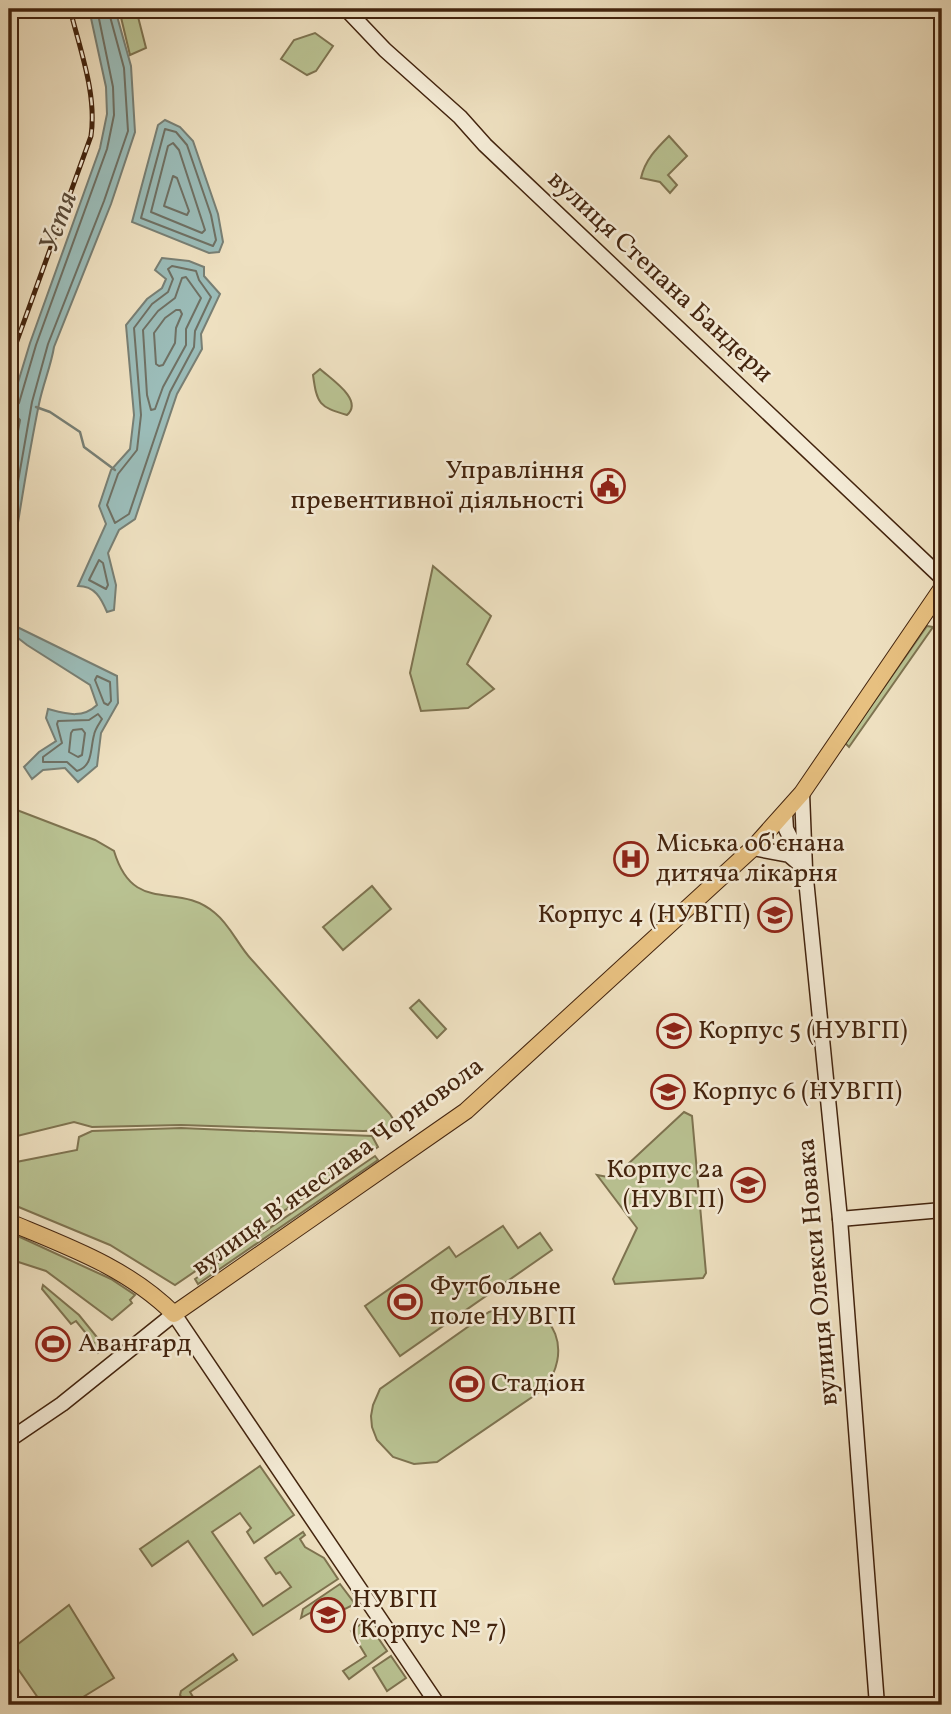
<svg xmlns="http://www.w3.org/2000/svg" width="951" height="1714" viewBox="0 0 951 1714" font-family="Vollkorn,serif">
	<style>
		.green { fill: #b9c292; stroke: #7e7350; stroke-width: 2 }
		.water { fill: #9bbcb8; stroke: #787f74; stroke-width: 2 }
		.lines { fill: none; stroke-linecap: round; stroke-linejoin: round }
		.shore { stroke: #6f7063; stroke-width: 2 }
		.stream { stroke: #787f74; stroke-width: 2.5 }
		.secondary-casing { stroke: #43240e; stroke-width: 17 }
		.primary-casing { stroke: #43240e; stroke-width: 18 }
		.secondary { stroke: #f4ebd6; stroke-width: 14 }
		.primary { stroke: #e7c080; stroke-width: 16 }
		.rail-casing { stroke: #43240e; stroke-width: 5 }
		.rail { stroke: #f4ebd6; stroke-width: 2.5; stroke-dasharray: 8; stroke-linecap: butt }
		.labels { text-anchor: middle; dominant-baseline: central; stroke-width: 5; stroke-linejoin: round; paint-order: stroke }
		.street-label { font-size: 26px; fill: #43240e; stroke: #f4ebd6 }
		.poi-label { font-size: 26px; fill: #43240e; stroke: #f4ebd6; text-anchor: start }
		.water-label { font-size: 28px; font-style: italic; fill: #594a38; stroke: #f4ebd6 }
	</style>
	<rect width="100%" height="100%" fill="#eee0c0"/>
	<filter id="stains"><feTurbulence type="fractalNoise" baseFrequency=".00286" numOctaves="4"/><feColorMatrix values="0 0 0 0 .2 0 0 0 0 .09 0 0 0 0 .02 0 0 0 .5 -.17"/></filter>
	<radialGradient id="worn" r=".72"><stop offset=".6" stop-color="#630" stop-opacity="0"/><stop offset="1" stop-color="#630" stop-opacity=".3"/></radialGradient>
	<g class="green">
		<path d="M 119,9 L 136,9 L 146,48 L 130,55 Z"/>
		<path d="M 315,33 L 333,46 L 316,71 L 307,75 L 281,59 L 294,40 Z"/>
		<path d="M 669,136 L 687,156 L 668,175 L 677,185 L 670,193 L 660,182 L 641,178 C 645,160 656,149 669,136 Z"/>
		<path d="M 320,369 C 331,379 364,400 347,415 C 319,407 317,404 313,375 Z"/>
		<path d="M 433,566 L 491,616 L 467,664 L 494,689 L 468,708 L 421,711 L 410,673 Z"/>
		<path d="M 927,626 L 933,627 L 849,747 L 845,743 Z"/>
		<path d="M 9,807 L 95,840 L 114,851 C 134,917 177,880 215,913 C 230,925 238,945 251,959 C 297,1011 343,1062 390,1114 L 396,1124 L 395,1128 L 392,1130 L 363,1131 L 181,1125 L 92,1127 L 74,1122 L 9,1138 Z"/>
		<path d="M 372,886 L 391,909 L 343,950 L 323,927 Z"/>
		<path d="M 419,1000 L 446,1029 L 437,1038 L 410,1008 Z"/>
		<path d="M 684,1112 L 692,1116 L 706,1273 L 703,1278 L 615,1284 L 613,1279 L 637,1228 L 597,1175 L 613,1178 Z"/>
		<path d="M 181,1128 L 372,1136 L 378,1147 L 175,1285 L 110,1245 L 9,1203 L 9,1151 L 13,1152 L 16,1162 L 77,1150 L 79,1137 L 92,1131 Z"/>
		<path d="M 375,1156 L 378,1160 L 198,1284 L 195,1279 Z"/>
		<path d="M 503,1226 L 518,1248 L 540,1233 L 552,1250 L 400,1356 L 365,1306 L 449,1247 L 456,1257 Z"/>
		<path d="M 9,1232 L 111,1279 L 135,1295 L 130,1300 L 132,1303 L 112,1320 L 46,1271 L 9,1259 Z"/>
		<path d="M 43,1285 L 79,1315 L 105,1347 L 98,1353 L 94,1349 L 94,1343 L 76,1321 L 71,1324 L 42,1289 Z"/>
		<path d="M 508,1306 C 558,1306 572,1353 544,1389 L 437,1462 L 414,1464 L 393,1457 L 377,1440 L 372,1427 L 371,1416 L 373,1405 L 380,1389 L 489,1312 Z"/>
		<path d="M 260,1466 L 294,1515 L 254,1543 L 247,1532 L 251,1528 L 240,1513 L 212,1532 L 263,1606 L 291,1587 L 280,1572 L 276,1574 L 265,1558 L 303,1532 L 305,1535 L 300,1539 L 305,1547 L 324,1558 L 338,1579 L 253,1635 L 188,1541 L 152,1566 L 140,1549 Z"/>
		<path d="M 340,1584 L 355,1604 L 339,1612 C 322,1606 316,1609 301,1618 L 303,1609 Z"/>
		<path d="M 69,1605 L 114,1678 L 70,1705 L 43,1705 L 9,1656 L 9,1651 Z"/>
		<path d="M 364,1622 L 368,1623 L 387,1651 L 349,1679 L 343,1671 L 366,1656 L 351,1631 Z"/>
		<path d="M 233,1654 L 237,1660 L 190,1692 L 198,1705 L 187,1705 L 180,1695 L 181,1691 Z"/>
		<path d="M 391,1656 L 406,1678 L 387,1691 L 373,1668 Z"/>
	</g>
	<g class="water">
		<path d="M 89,9 L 115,9 L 131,66 L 135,132 L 111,204 L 54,347 C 51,366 43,384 39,404 C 27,462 18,522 9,580 L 9,412 L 30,343 L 100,148 L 107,114 L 106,87 Z"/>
		<path d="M 165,120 L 180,127 L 193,141 L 218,214 L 223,242 L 219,252 L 209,253 L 132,222 L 158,125 Z"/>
		<path d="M 162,258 L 189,261 L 204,267 L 204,276 L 220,294 L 201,334 L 202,349 L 177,394 L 135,519 L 119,530 L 108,553 L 116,585 L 114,610 L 107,612 C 101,598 95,586 78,586 L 106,524 L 99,506 L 111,470 L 130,449 L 134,415 L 126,325 L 147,299 L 162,288 L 166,279 L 155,270 Z"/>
		<path d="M 9,623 L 117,676 L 118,703 L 101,733 L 97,766 L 78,782 L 65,768 L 43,770 L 32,779 L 24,767 L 39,752 L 56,741 L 46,718 L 48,709 C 67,714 82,719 97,705 L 90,685 L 27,645 L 9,631 Z"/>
	</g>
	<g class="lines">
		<g class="shore">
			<path d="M 165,129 L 176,132 L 187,145 L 211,215 L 216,240 L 213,246 L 141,218 Z"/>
			<path d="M 173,143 L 179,150 L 205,230 L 202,233 L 151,212 L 168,146 Z"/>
			<path d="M 173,176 L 177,178 L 189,211 L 187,215 L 164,206 Z"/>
			<path d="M 172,266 L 196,271 L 199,280 L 211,297 L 195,331 L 194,347 L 170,392 L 129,514 L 115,523 L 107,505 L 118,474 L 137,450 L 141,415 L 134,328 L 152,304 L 168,292 L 173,279 L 168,269 Z"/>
			<path d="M 186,277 L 201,298 L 186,329 L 186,345 L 163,387 L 155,409 L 151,410 L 147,395 L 143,330 L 158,311 L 175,298 L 182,278 Z"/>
			<path d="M 176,310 L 180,310 L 182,314 L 176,328 L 175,343 L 163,365 L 159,366 L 156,364 L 154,333 L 165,318 Z"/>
			<path d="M 9,408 L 15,407 L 19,403 L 36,345 L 107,149 L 114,115 L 113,87 L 97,9"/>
			<path d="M 9,417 L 17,417 L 20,420 L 9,481"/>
			<path d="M 9,533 L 32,402 L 48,344 L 104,201 L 128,131 L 124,68 L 108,9"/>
			<path d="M 99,560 L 103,563 L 108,585 L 106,589 L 89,580 Z"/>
			<path d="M 97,676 L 110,682 L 111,701 L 108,705 L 104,703 L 95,680 Z"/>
			<path d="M 98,714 L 102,719 C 99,724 95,729 94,735 C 90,750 93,766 77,771 L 67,762 L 43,762 L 43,757 L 62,743 L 57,724 L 58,721 L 89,720 Z"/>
			<path d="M 82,729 L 85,733 L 82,755 L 78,757 L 69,752 L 71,733 L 73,730 Z"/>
		</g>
		<path class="stream" d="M 36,407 L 50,412 L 80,432 L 84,447 L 115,470"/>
		<g class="secondary-casing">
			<g id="secondary">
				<path d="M 346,9 L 385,50 L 460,117 L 485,145 L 942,578"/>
				<path d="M 802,793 L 805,869 L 840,1219 L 877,1705"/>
				<path d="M 785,814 L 786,829 L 802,861"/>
				<path d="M 753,848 L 789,855 L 803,867"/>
				<path d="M 840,1219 L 942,1210"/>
				<path d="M 9,1440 L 62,1404 L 174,1314 L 438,1705"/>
			</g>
		</g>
		<g class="primary-casing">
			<path id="primary" d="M 9,1222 C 69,1247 128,1268 174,1314 L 466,1111 L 753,848 L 802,793 L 942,588"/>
		</g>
		<use href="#secondary" class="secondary"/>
		<use href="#primary" class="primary"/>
		<g class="rail-casing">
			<path id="rail" d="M 9,363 L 91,136 C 97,94 80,50 70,9"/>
		</g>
		<use href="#rail" class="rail"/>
	</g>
	<defs>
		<g id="civic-ring" transform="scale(1.75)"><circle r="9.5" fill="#f4ebd6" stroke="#8f2418" stroke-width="1.5"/><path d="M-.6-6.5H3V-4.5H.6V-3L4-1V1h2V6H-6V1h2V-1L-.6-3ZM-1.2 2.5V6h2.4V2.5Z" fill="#8f2418"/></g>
		<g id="hospital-ring" transform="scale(1.75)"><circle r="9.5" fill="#f4ebd6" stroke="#8f2418" stroke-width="1.5"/><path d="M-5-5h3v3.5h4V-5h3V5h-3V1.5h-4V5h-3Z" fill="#8f2418"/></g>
		<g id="university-ring" transform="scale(1.75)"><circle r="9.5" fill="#f4ebd6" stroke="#8f2418" stroke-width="1.5"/><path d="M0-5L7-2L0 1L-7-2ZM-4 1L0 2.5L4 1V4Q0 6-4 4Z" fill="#8f2418"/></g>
		<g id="stadium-ring" transform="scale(1.75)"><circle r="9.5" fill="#f4ebd6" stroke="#8f2418" stroke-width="1.5"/><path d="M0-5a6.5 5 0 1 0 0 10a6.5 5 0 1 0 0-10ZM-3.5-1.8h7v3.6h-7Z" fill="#8f2418"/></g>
	</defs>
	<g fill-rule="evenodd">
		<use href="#civic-ring" x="608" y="486"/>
		<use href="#hospital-ring" x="631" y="859"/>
		<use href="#university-ring" x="775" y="915"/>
		<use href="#university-ring" x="674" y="1031"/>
		<use href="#university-ring" x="668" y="1092"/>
		<use href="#university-ring" x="748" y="1185"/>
		<use href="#stadium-ring" x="405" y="1302"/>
		<use href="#stadium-ring" x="53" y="1344"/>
		<use href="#stadium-ring" x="467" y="1384"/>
		<use href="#university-ring" x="328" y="1615"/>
	</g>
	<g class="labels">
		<g class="street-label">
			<text transform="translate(660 277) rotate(43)">вулиця Степана Бандери</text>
			<text transform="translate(338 1167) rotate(-36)">вулиця Вʼячеслава Чорновола</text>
			<text transform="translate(818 1272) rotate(-95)">вулиця Олекси Новака</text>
		</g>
		<g class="poi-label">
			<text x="584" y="471" text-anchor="end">Управління<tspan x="584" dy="30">превентивної діяльності</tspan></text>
			<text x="656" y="844">Міська об'єнана<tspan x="656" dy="30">дитяча лікарня</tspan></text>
			<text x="750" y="915" text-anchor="end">Корпус 4 (НУВГП)</text>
			<text x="698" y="1031">Корпус 5 (НУВГП)</text>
			<text x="692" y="1092">Корпус 6 (НУВГП)</text>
			<text x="724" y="1170" text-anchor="end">Корпус 2а<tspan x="724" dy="30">(НУВГП)</tspan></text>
			<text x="430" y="1287">Футбольне<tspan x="430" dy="30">поле НУВГП</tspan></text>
			<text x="78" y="1344">Авангард</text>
			<text x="491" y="1384">Стадіон</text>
			<text x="352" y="1600">НУВГП<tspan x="352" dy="30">(Корпус № 7)</tspan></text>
		</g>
		<g class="water-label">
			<text transform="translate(59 222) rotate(-70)">Устя</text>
		</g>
	</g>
	<rect width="951" height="1714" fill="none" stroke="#eee0c0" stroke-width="35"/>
	<rect x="10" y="10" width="930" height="1693" fill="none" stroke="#43240e" stroke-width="3.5"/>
	<rect x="18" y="18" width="916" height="1679" fill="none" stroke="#43240e" stroke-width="2"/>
	<rect width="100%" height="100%" filter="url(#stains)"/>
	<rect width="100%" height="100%" fill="url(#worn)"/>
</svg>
